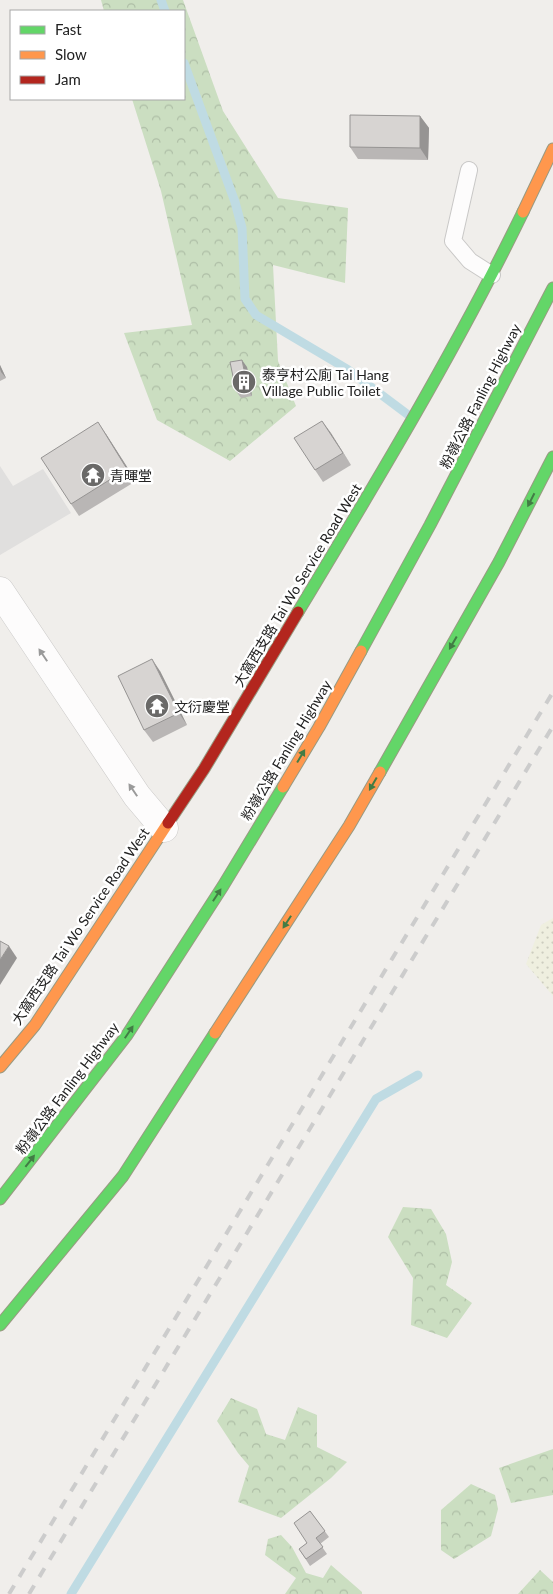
<svg xmlns="http://www.w3.org/2000/svg" width="553" height="1594" viewBox="0 0 553 1594" font-family="Lato,'Noto Sans TC',sans-serif">
	<style>
		.farmland { fill: url(#farmland-dots) }
		.forest { fill: url(#forest-crowns) }
		.parking { fill: #e0dfde }
		.lines { fill: none; stroke-linecap: round; stroke-linejoin: round }
		.stream { stroke: #bfdbe3; stroke-width: 9 }
		.lane-casing { stroke: #c9c8c7; stroke-width: 18 }
		.street-casing { stroke: #c9c8c7; stroke-width: 29 }
		.fast-casing { stroke: #999a82; stroke-width: 13 }
		.slow-casing { stroke: #999a82; stroke-width: 13 }
		.jam-casing { stroke: #999a82; stroke-width: 13 }
		.lane { stroke: #fdfcfc; stroke-width: 16 }
		.street { stroke: #fdfcfc; stroke-width: 28 }
		.fast { stroke: #63d668; stroke-width: 11 }
		.slow { stroke: #ff974d; stroke-width: 11 }
		.jam { stroke: #b3261e; stroke-width: 11 }
		.rail { stroke: #ccc; stroke-width: 4; stroke-dasharray: 10 10; stroke-linecap: butt }
		.wall { fill: #b9b6b5 }
		.shaded-wall { fill: #969493 }
		.building { fill: #d7d4d2; stroke: #969493 }
		.oneway { fill: #427c45 }
		.oneway2 { fill: #9a9a9a }
		.labels { text-anchor: middle; dominant-baseline: central; stroke-width: 5; stroke-linejoin: round; paint-order: stroke }
		.poi-label { font-size: 14px; fill: #222; stroke: #fff; text-anchor: start }
		.street-label { font-size: 14px; fill: #222; stroke: #fff }
	</style>
	<defs>
		<pattern id="farmland-dots" width="8" height="8" patternUnits="userSpaceOnUse" patternTransform="scale(1.25)"><rect width="8" height="8" fill="#efefdf"/><path d="M2 2h.1M6 6h.1" fill="none" stroke="#cdcdbf" stroke-width="1.8" stroke-linecap="round"/></pattern>
		<pattern id="forest-crowns" width="20" height="18" patternUnits="userSpaceOnUse" patternTransform="scale(1.25)"><rect width="20" height="18" fill="#cbdec1"/><path d="M2 6a3 3 0 1 1 6 0M12 15a3 3 0 1 1 6 0" fill="none" stroke="#aebea6"/></pattern>
	</defs>
	<rect width="100%" height="100%" fill="#f0eeeb"/>
	<path class="farmland" d="M 553,918 L 553,996 L 526,964 L 541,925 Z"/>
	<g class="forest">
		<path d="M 101,0 L 183,0 L 223,111 L 278,198 L 348,208 L 345,283 L 273,265 L 278,361 L 296,406 L 230,461 L 157,420 L 124,333 L 192,325 L 161,191 L 132,99 L 184,99 L 184,11 L 104,11 Z"/>
		<path d="M 403,1207 L 431,1209 L 446,1234 L 452,1262 L 446,1285 L 472,1303 L 447,1338 L 411,1325 L 413,1278 L 388,1237 Z"/>
		<path d="M 231,1398 L 257,1409 L 266,1434 L 285,1440 L 298,1407 L 317,1415 L 317,1447 L 347,1462 L 331,1478 L 281,1518 L 238,1502 L 249,1466 L 238,1453 L 217,1421 Z"/>
		<path d="M 553,1449 L 553,1495 L 511,1503 L 499,1468 Z"/>
		<path d="M 471,1484 L 495,1495 L 498,1509 L 491,1536 L 454,1559 L 441,1550 L 441,1510 Z"/>
		<path d="M 281,1535 L 292,1547 L 306,1573 L 323,1578 L 331,1565 L 362,1592 L 362,1594 L 285,1594 L 296,1578 L 265,1555 L 268,1539 Z"/>
		<path d="M 540,1570 L 553,1582 L 553,1594 L 518,1594 Z"/>
	</g>
	<path class="parking" d="M 0,466 L 13,486 L 43,469 L 71,513 L 0,555 Z"/>
	<g class="lines">
		<g class="stream">
			<path d="M 161,0 L 165,11"/>
			<path d="M 184,63 L 235,202 L 242,228 L 245,299 L 256,315 L 347,369 L 411,417"/>
			<path d="M 71,1594 L 376,1099 L 418,1075"/>
		</g>
		<g class="lane-casing">
			<path id="lane" d="M 469,170 L 453,241 L 470,261 L 492,275"/>
		</g>
		<g class="street-casing">
			<path id="street" d="M 0,591 L 137,796 L 164,828"/>
		</g>
		<g class="fast-casing">
			<g id="fast">
				<path d="M 298,612 C 377,481 456,350 523,212"/>
				<path d="M 361,651 L 430,525 L 553,288"/>
				<path d="M 380,772 L 499,562 L 553,457"/>
				<path d="M 0,1199 L 127,1035 L 223,886 L 283,787"/>
				<path d="M 0,1325 L 123,1176 L 215,1033"/>
			</g>
		</g>
		<g class="slow-casing">
			<g id="slow">
				<path d="M 523,212 L 553,149"/>
				<path d="M 283,787 L 319,727 L 361,651"/>
				<path d="M 215,1033 L 349,826 L 380,772"/>
				<path d="M 0,1067 L 35,1025 L 168,823"/>
			</g>
		</g>
		<g class="jam-casing">
			<path id="jam" d="M 168,823 L 204,769 L 298,612"/>
		</g>
		<use href="#lane" class="lane"/>
		<use href="#street" class="street"/>
		<use href="#fast" class="fast"/>
		<use href="#slow" class="slow"/>
		<use href="#jam" class="jam"/>
		<g class="rail">
			<path d="M 9,1594 L 553,692"/>
			<path d="M 29,1594 L 553,726"/>
		</g>
	</g>
	<g class="wall">
		<path d="M 420,116 L 429,128 L 428,160 L 358,159 L 350,147 Z"/>
		<path d="M 0,365 L 6,378 L 0,381 Z"/>
		<path d="M 247,367 L 252,396 L 241,398 L 236,391 Z"/>
		<path d="M 322,421 L 351,465 L 323,482 L 315,470 Z"/>
		<path d="M 106,434 L 136,481 L 79,516 L 71,504 Z"/>
		<path d="M 160,671 L 187,725 L 153,742 L 144,730 Z"/>
		<path d="M 310,1511 L 329,1537 L 320,1544 L 327,1554 L 310,1566 L 299,1549 L 307,1543 Z"/>
	</g>
	<g class="shaded-wall">
		<path d="M 420,116 L 429,128 L 428,160 L 420,148 Z"/>
		<path d="M 242,360 L 247,367 L 252,396 L 248,389 Z"/>
		<path d="M 0,365 L 6,378 L 1,372 L 0,369 Z"/>
		<path d="M 322,421 L 331,433 L 351,465 L 343,453 Z"/>
		<path d="M 98,422 L 106,434 L 136,481 L 127,469 Z"/>
		<path d="M 152,659 L 160,671 L 187,725 L 179,713 Z"/>
		<path d="M 9,946 L 17,958 L 0,985 L 0,960 Z"/>
	</g>
	<g class="building">
		<path d="M 350,115 L 420,116 L 420,148 L 350,147 Z"/>
		<path d="M 242,360 L 248,389 L 236,391 L 230,362 Z"/>
		<path d="M 322,421 L 343,453 L 315,470 L 294,438 Z"/>
		<path d="M 98,422 L 127,469 L 71,504 L 41,458 Z"/>
		<path d="M 152,659 L 179,713 L 144,730 L 118,676 Z"/>
		<path d="M 0,941 L 9,946 L 0,960 Z"/>
		<path d="M 310,1511 L 325,1531 L 316,1538 L 323,1547 L 306,1559 L 299,1549 L 307,1543 L 294,1523 Z"/>
	</g>
	<defs><path id="oneway-solid" d="M-6-.8H1V-3.2L6.5 0L1 3.2V.8H-6Z" transform="scale(1.25)"/></defs>
	<g class="oneway">
		<use href="#oneway-solid" transform="translate(531 500) rotate(117)"/>
		<use href="#oneway-solid" transform="translate(453 643) rotate(120)"/>
		<use href="#oneway-solid" transform="translate(301 756) rotate(-59)"/>
		<use href="#oneway-solid" transform="translate(373 784) rotate(120)"/>
		<use href="#oneway-solid" transform="translate(217 895) rotate(-57)"/>
		<use href="#oneway-solid" transform="translate(287 922) rotate(123)"/>
		<use href="#oneway-solid" transform="translate(129 1032) rotate(-56)"/>
		<use href="#oneway-solid" transform="translate(30 1161) rotate(-52)"/>
	</g>
	<g class="oneway2">
		<use href="#oneway-solid" transform="translate(43 655) rotate(-124)"/>
		<use href="#oneway-solid" transform="translate(133 790) rotate(-124)"/>
	</g>
	<defs>
		<g id="building-disc" transform="scale(1.25)"><circle r="9.5" fill="#6a6968" stroke="#fff"/><path d="M-4-6H4V6H1V3H-1V6H-4ZM-2.5-4.3h1.7v1.8h-1.7ZM.8-4.3h1.7v1.8H.8ZM-2.5-1h1.7V.8h-1.7ZM.8-1h1.7V.8H.8Z" fill="#fff"/></g>
		<g id="temple-disc" transform="scale(1.25)"><circle r="9.5" fill="#6a6968" stroke="#fff"/><path d="M0-6L5-2H3V0L6.5 2.5H4V6H1.5V3h-3V6H-4V2.5H-6.5L-3 0V-2H-5Z" fill="#fff"/></g>
	</defs>
	<g fill-rule="evenodd">
		<use href="#building-disc" x="244" y="382"/>
		<use href="#temple-disc" x="93" y="475"/>
		<use href="#temple-disc" x="157" y="706"/>
	</g>
	<g class="labels">
		<g class="poi-label">
			<text x="262" y="374">泰亨村公廁 Tai Hang<tspan x="262" dy="16">Village Public Toilet</tspan></text>
			<text x="110" y="475">青暉堂</text>
			<text x="174" y="706">文衍慶堂</text>
		</g>
		<g class="street-label">
			<text transform="translate(480 396) rotate(-63)">粉嶺公路 Fanling Highway</text>
			<text transform="translate(297 585) rotate(-59)">大窩西支路 Tai Wo Service Road West</text>
			<text transform="translate(286 750) rotate(-59)">粉嶺公路 Fanling Highway</text>
			<text transform="translate(80 926) rotate(-56)">大窩西支路 Tai Wo Service Road West</text>
			<text transform="translate(67 1088) rotate(-53)">粉嶺公路 Fanling Highway</text>
		</g>
	</g>
	<rect x="10" y="10" width="175" height="90" fill="#ffffff" stroke="#a7a7a7"/>
	<rect x="20" y="26" width="25" height="8" fill="#63d668" stroke="#a7a7a7"/>
	<text x="55" y="35" font-size="15" fill="#222222">Fast</text>
	<rect x="20" y="51" width="25" height="8" fill="#ff974d" stroke="#a7a7a7"/>
	<text x="55" y="60" font-size="15" fill="#222222">Slow</text>
	<rect x="20" y="76" width="25" height="8" fill="#b3261e" stroke="#a7a7a7"/>
	<text x="55" y="85" font-size="15" fill="#222222">Jam</text>
</svg>
